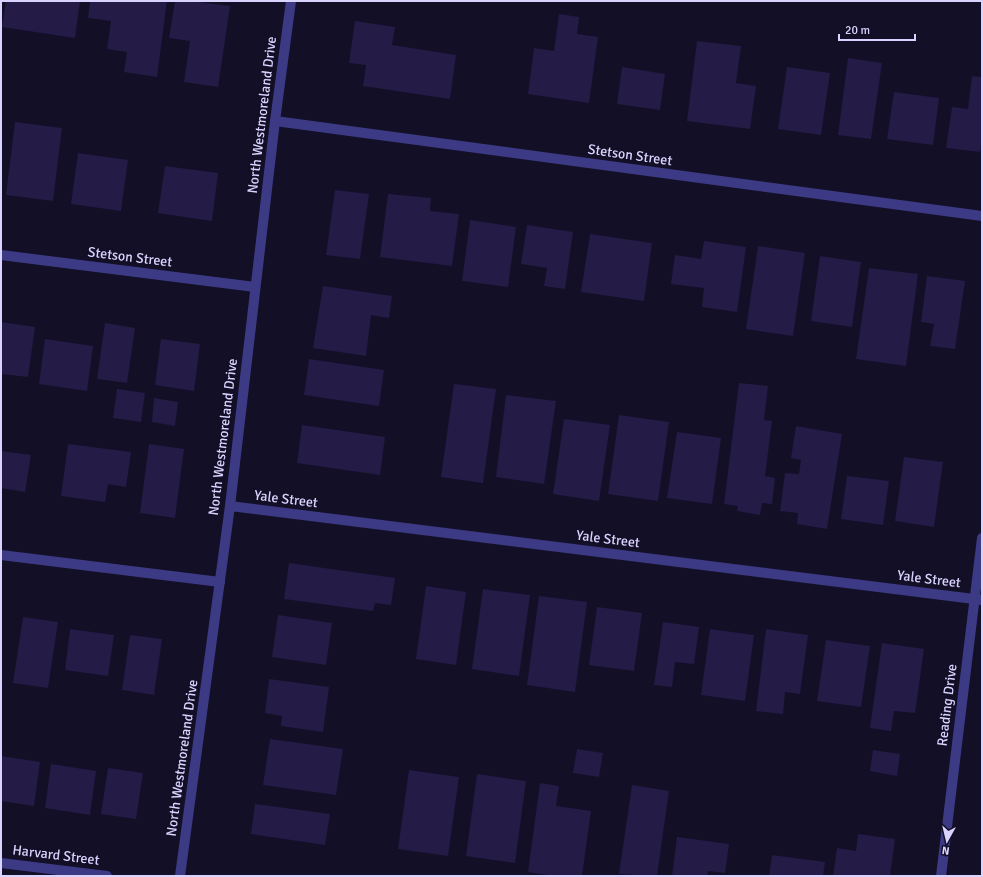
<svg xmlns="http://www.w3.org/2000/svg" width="983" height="877" viewBox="0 0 983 877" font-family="Signika,sans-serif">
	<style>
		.building { fill: #241b47 }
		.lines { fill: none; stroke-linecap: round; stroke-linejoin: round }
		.minor { stroke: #3d3a85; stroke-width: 10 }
		.tertiary { stroke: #3d3a85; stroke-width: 10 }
		.labels { text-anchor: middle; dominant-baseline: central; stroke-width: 4; stroke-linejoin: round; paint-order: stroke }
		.street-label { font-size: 14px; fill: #d9d4ff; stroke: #130f26 }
	</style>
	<rect width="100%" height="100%" fill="#130f26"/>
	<g class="building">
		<path d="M 6,1 L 80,1 L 75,38 L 2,27 Z"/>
		<path d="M 90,1 L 167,1 L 157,77 L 124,72 L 127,52 L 107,49 L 111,21 L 88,18 Z"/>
		<path d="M 175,1 L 191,1 L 230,6 L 218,87 L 184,82 L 190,41 L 169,38 Z"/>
		<path d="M 559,14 L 579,17 L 577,34 L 598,37 L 589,103 L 528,94 L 534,48 L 554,51 Z"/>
		<path d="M 355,21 L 395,27 L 392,45 L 456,55 L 450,99 L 363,86 L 366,65 L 349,63 Z"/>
		<path d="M 697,41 L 741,46 L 736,83 L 756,86 L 750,129 L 687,121 Z"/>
		<path d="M 848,58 L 882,63 L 871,139 L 838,135 Z"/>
		<path d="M 622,67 L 665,74 L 660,110 L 617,104 Z"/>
		<path d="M 787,67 L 830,73 L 821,135 L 778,129 Z"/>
		<path d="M 972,76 L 982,77 L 982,136 L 980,152 L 946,148 L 952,107 L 968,109 Z"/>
		<path d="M 894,92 L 939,98 L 933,145 L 887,139 Z"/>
		<path d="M 15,122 L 62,128 L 53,201 L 6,195 Z"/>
		<path d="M 78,153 L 128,160 L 121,211 L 71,204 Z"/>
		<path d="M 165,166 L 218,173 L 212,221 L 158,213 Z"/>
		<path d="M 335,190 L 369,194 L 360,259 L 326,255 Z"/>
		<path d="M 388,194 L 431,198 L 430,211 L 459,214 L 452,266 L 380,257 Z"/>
		<path d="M 470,220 L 516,227 L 508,287 L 462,281 Z"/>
		<path d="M 527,225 L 573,232 L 565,289 L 544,286 L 547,268 L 521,264 Z"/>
		<path d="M 590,234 L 652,243 L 644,301 L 581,292 Z"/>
		<path d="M 704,241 L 746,247 L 737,312 L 702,307 L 704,288 L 671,284 L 675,255 L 701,259 Z"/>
		<path d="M 758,246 L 805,253 L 793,336 L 746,329 Z"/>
		<path d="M 820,256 L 861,262 L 852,327 L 811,321 Z"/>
		<path d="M 869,268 L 918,274 L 906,366 L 856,359 Z"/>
		<path d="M 927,276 L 965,281 L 955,349 L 930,346 L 934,324 L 921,322 Z"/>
		<path d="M 323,286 L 392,296 L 389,318 L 371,315 L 366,356 L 313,348 Z"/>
		<path d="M 1,322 L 35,327 L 28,377 L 1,374 Z"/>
		<path d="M 105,323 L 135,328 L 127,383 L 97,379 Z"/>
		<path d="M 45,339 L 93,346 L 87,391 L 39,384 Z"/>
		<path d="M 161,339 L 200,344 L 194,391 L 155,385 Z"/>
		<path d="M 309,359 L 384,370 L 379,406 L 304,395 Z"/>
		<path d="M 739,383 L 768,386 L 764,420 L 772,421 L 765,476 L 775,478 L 772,504 L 762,503 L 760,515 L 737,511 L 738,506 L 724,504 Z"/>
		<path d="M 454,384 L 496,389 L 483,483 L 441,477 Z"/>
		<path d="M 117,389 L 145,393 L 141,422 L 113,418 Z"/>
		<path d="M 506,395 L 556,401 L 544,484 L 496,477 Z"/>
		<path d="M 154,398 L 178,402 L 175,426 L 152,422 Z"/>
		<path d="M 619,415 L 669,422 L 658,501 L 608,494 Z"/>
		<path d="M 564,419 L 610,425 L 599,501 L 553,494 Z"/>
		<path d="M 302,425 L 385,437 L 380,475 L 297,463 Z"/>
		<path d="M 796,426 L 842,434 L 827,529 L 797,524 L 798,513 L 780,511 L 785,473 L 799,474 L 801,460 L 791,458 Z"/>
		<path d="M 677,432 L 721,438 L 712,504 L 667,498 Z"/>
		<path d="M 68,444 L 131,452 L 126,487 L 108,484 L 105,502 L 61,496 Z"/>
		<path d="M 149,444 L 184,449 L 175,518 L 140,513 Z"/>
		<path d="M 1,451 L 31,455 L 25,492 L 1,488 Z"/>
		<path d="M 904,457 L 943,462 L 934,527 L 895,521 Z"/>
		<path d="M 847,476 L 889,481 L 883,525 L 841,519 Z"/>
		<path d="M 289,563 L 395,578 L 391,605 L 375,603 L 373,611 L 284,599 Z"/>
		<path d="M 426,586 L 466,592 L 456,665 L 416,659 Z"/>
		<path d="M 483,589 L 530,595 L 519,676 L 472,669 Z"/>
		<path d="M 539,596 L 587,602 L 575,692 L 527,685 Z"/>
		<path d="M 597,607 L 642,613 L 634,671 L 589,665 Z"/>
		<path d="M 278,615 L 332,623 L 326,665 L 272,657 Z"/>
		<path d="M 23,617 L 58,622 L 48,688 L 13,683 Z"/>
		<path d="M 663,622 L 699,627 L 694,664 L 675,662 L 672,687 L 654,685 Z"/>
		<path d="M 70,629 L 114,635 L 108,676 L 65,670 Z"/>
		<path d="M 710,629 L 754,635 L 745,701 L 701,695 Z"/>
		<path d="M 766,629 L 808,635 L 800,694 L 785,692 L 783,714 L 756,711 Z"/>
		<path d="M 130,635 L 162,639 L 154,695 L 122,690 Z"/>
		<path d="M 826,640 L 870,646 L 861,707 L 817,701 Z"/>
		<path d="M 882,643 L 924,649 L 915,713 L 894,711 L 891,731 L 870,728 Z"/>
		<path d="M 269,679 L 329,687 L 323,732 L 281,726 L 282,716 L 265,713 Z"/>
		<path d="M 270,739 L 343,749 L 336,795 L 263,785 Z"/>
		<path d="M 577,749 L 603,753 L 599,777 L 573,773 Z"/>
		<path d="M 873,750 L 900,754 L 897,776 L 870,771 Z"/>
		<path d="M 1,756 L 40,762 L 34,806 L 1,801 Z"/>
		<path d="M 51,764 L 96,771 L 90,815 L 45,808 Z"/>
		<path d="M 108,768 L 143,773 L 136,819 L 101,814 Z"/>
		<path d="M 409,770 L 459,777 L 448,856 L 398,849 Z"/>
		<path d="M 477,774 L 526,781 L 515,863 L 466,856 Z"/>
		<path d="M 540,783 L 559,786 L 556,806 L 591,811 L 582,876 L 554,876 L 528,872 Z"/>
		<path d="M 632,785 L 669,791 L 657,876 L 619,874 Z"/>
		<path d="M 255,804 L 330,814 L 325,845 L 251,834 Z"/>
		<path d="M 858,834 L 895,839 L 890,876 L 833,876 L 837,848 L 856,851 Z"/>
		<path d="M 677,837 L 729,844 L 725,873 L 708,871 L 707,876 L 672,876 Z"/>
		<path d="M 772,855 L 825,862 L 823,876 L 769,876 Z"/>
	</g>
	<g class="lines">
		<g class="minor">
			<path d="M 275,121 L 982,216"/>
			<path d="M 1,255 L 255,287"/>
			<path d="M 230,506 L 982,600"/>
			<path d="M 1,555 L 220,582"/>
			<path d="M 1,863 L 107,876"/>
			<path d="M 941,876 L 982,538"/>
		</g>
		<path class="tertiary" d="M 180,876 L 230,506 L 275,121 L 291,1"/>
	</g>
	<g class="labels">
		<g class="street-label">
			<text transform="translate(262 115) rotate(-83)">North Westmoreland Drive</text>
			<text transform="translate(630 155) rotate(8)">Stetson Street</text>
			<text transform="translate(130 257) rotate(7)">Stetson Street</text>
			<text transform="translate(223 437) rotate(-83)">North Westmoreland Drive</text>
			<text transform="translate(286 499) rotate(7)">Yale Street</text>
			<text transform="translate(608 539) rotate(7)">Yale Street</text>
			<text transform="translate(929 579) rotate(7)">Yale Street</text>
			<text transform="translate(947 705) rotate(-83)">Reading Drive</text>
			<text transform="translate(182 758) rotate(-82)">North Westmoreland Drive</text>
			<text transform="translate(56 855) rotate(7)">Harvard Street</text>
		</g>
	</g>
	<rect width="983" height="877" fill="none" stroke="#d9d4ff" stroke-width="4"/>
	<g transform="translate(947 841) rotate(188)" stroke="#130f26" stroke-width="3" paint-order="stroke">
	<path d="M0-3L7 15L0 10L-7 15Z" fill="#d9d4ff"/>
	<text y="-6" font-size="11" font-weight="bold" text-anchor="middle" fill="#d9d4ff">N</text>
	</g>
	<path d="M839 34v6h76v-6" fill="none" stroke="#d9d4ff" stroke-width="2"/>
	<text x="845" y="34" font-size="12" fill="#d9d4ff" stroke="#130f26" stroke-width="3" paint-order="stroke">20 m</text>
</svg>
